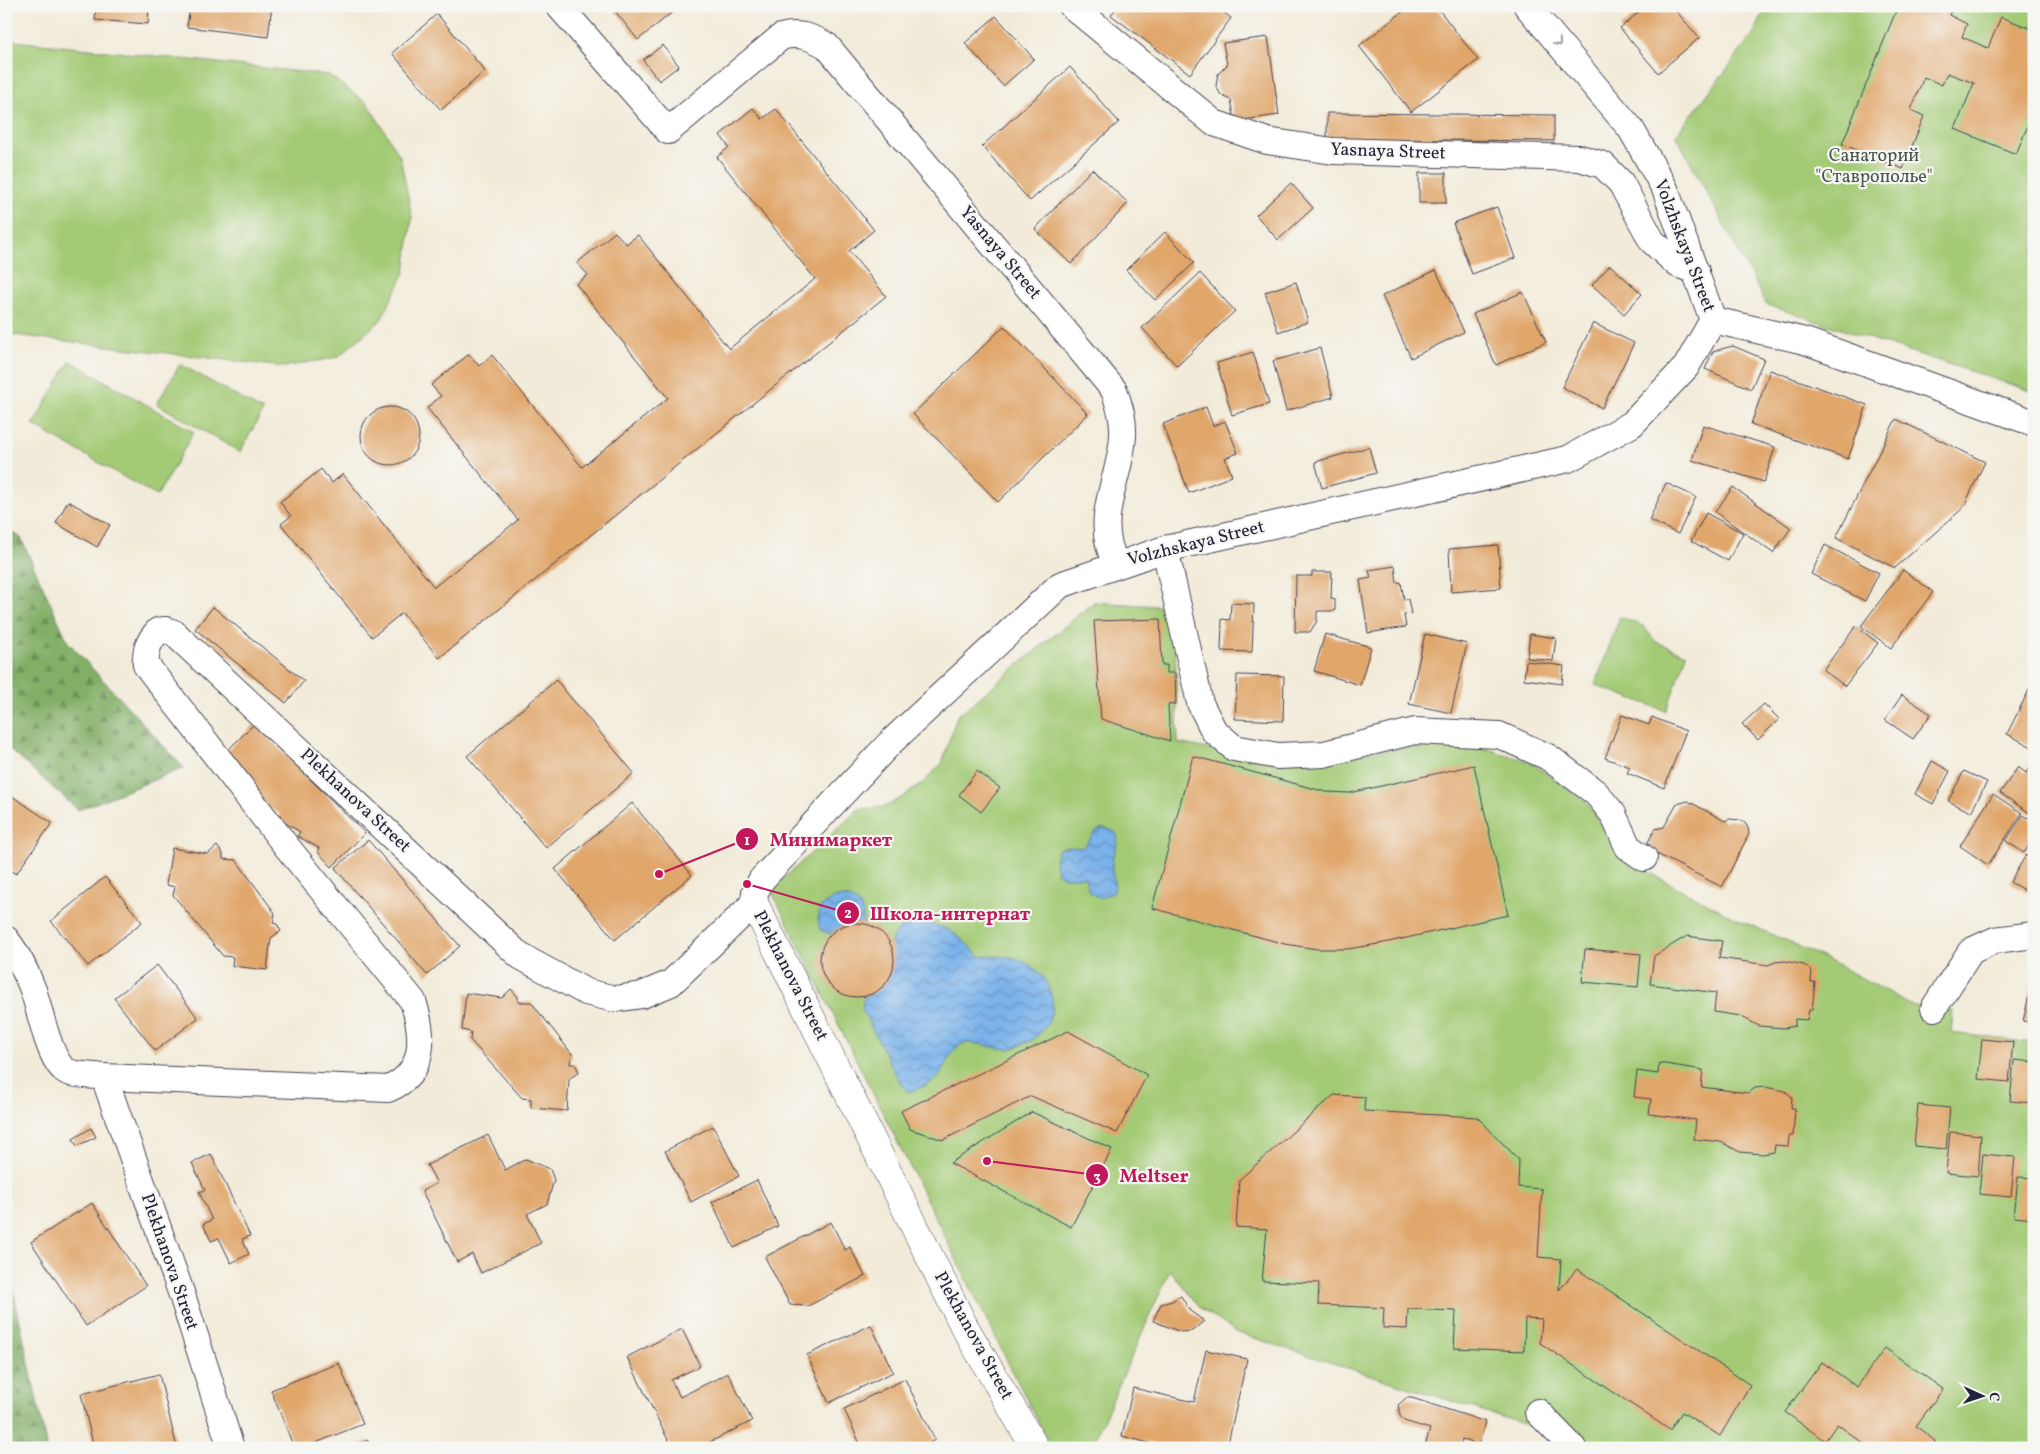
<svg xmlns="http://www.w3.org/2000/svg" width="2040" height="1454" viewBox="0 0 2040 1454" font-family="Vollkorn,serif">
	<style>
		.green { fill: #a3ca74; stroke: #627658 }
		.forest { fill: url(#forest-firs); stroke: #526850 }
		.water { fill: url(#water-waves); stroke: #4e6a92 }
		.building { fill: #e0a66b }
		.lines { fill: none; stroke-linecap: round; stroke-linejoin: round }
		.street-casing { stroke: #414053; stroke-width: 28 }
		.secondary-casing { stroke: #414053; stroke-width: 29 }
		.street { stroke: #fff; stroke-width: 26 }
		.secondary { stroke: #fff; stroke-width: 28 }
		.oneway { stroke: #9c9ca7 }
		.labels { text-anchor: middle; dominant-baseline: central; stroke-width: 4.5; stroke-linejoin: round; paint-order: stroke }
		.street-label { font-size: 18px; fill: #22223b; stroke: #f6f6f2 }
		.park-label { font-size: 18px; fill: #49544c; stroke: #f6f6f2 }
		.leader { fill: none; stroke: #c2185b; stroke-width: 2 }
		.callout-dot { fill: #c2185b; stroke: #f6f6f2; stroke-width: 2 }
		.mark-label { font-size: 15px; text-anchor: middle; font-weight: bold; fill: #fff }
		.callout-label { font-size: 19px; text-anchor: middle; font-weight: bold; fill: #c2185b; stroke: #f6f6f2; stroke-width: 4.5; stroke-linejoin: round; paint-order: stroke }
	</style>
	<defs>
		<pattern id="forest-firs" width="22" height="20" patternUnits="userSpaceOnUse" patternTransform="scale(1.25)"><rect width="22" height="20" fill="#82ae66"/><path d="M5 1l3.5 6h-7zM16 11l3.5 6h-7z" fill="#6a8d55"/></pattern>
		<pattern id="water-waves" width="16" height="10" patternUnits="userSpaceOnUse" patternTransform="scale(1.25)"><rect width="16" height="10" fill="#7ab2ea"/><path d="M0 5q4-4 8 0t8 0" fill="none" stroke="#6490bf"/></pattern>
	</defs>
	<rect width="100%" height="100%" fill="#f6f6f2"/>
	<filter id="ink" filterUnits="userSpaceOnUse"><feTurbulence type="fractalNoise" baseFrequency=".02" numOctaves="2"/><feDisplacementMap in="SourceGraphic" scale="10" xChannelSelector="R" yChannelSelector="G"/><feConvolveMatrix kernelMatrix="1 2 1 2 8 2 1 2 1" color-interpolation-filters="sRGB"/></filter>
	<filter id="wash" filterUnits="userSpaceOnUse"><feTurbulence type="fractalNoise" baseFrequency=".0096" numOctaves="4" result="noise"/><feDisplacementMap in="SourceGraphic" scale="20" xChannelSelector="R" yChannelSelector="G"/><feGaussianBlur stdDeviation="1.12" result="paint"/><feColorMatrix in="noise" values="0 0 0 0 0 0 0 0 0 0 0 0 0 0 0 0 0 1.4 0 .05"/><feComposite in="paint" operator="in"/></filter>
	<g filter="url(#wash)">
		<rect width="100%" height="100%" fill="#f2ebd9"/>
		<g class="green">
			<path d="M 1767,6 L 2034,6 L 2034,392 L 1767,305 L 1676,135 L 1753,35 Z"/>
			<path d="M 6,40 L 329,75 L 368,104 L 400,156 L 412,217 L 405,272 L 381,320 L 338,357 L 284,367 L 6,334 Z"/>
			<path d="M 70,361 L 194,432 L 157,496 L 33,425 Z"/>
			<path d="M 180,364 L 263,411 L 240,452 L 157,404 Z"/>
			<path d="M 1094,602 L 1174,607 L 1178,743 L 1273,762 L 1406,748 L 1471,744 L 1530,762 L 1586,801 L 1621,854 L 1654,875 L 1735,918 L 1824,958 L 1914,1006 L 1953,1011 L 1951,1033 L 2034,1043 L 2034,1448 L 1599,1448 L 1238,1333 L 1200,1308 L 1170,1270 L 1091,1448 L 1051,1448 L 771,890 L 859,809 L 885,807 L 906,795 L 925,781 L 942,763 L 957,716 Z"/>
			<path d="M 1620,617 L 1643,626 L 1656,642 L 1687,654 L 1666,711 L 1595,685 Z"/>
		</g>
		<g class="forest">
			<path d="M 6,527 L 21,538 L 68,642 L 184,768 L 78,810 L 6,746 Z"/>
			<path d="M 6,1256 L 47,1448 L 6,1448 Z"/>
		</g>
		<g class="water">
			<path d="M 1102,828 L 1112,830 L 1117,834 C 1119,847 1112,853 1112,864 C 1111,874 1116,881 1114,892 L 1100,898 L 1089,892 L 1085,877 L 1065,877 L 1057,873 C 1055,864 1054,858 1059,849 L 1070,847 L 1083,848 L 1095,832 Z"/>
			<path d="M 846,897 C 860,903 864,908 863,923 L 846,923 L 830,934 L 820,930 L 818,919 L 820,907 L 834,898 Z"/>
			<path d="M 916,922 C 950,926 956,933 979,956 C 991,957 1007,955 1017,959 C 1055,972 1067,1018 1030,1041 C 1025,1043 1018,1047 1013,1048 C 998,1052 972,1038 960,1045 C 950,1051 947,1064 941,1073 C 935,1083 919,1088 909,1092 L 902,1086 L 862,1009 L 864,997 C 913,978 877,949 898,930 C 902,927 911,925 916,922 Z"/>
		</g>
		<g id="blocks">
			<g class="building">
				<path d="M 96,6 L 149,6 L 148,24 L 95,20 Z"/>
				<path d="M 190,6 L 272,6 L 268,37 L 187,27 Z"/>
				<path d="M 611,6 L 680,6 L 638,40 Z"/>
				<path d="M 1118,6 L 1215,6 L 1231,18 L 1190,74 L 1111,15 Z"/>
				<path d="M 1410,6 L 1436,6 L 1478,60 L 1411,112 L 1359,46 Z"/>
				<path d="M 1646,6 L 1672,6 L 1699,38 L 1658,73 L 1620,28 Z"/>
				<path d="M 1898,6 L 1953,6 L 1949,15 L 1967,24 L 1962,37 L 1988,48 L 2001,17 L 2034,30 L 2034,111 L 2016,154 L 1955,129 L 1974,83 L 1947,73 L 1942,85 L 1924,77 L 1911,110 L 1924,116 L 1903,169 L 1842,144 Z"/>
				<path d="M 437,14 L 485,71 L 441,110 L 392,53 Z"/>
				<path d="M 996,16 L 1034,59 L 1003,86 L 965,43 Z"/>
				<path d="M 1268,37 L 1279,115 L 1235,121 L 1231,100 L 1221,95 L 1216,86 L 1218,74 L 1227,65 L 1223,43 Z"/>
				<path d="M 663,45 L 679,66 L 659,81 L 643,60 Z"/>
				<path d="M 1070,67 L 1119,122 L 1030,201 L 982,146 Z"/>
				<path d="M 753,108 L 762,119 L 776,109 L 874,230 L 849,251 L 886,296 L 439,658 L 402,613 L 372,637 L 281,524 L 291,516 L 280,502 L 321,469 L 332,483 L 343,474 L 434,587 L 518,520 L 427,408 L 441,396 L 431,385 L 469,354 L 479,366 L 492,355 L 582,467 L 668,398 L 576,284 L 588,275 L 577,263 L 615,232 L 626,244 L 638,235 L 729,349 L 815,279 L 717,157 L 729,147 L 720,135 Z"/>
				<path d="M 1327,113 L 1554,115 L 1554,141 L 1327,139 Z"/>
				<path d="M 1092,169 L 1128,203 L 1071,264 L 1035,229 Z"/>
				<rect x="1419" y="173" width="27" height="30"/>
				<path d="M 1291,183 L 1313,208 L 1278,240 L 1256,215 Z"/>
				<path d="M 1497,207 L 1515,258 L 1472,274 L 1453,223 Z"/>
				<path d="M 1165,232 L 1194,263 L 1155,300 L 1126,270 Z"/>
				<path d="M 1610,265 L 1642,294 L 1624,314 L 1592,285 Z"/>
				<path d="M 1436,270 L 1464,332 L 1411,358 L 1382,296 Z"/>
				<path d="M 1200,273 L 1235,311 L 1177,366 L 1142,328 Z"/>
				<path d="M 1296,282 L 1308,322 L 1278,332 L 1265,292 Z"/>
				<path d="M 1523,292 L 1546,342 L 1496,365 L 1473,314 Z"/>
				<path d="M 1593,323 L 1634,343 L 1602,408 L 1562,387 Z"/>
				<path d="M 1004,326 L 1088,414 L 998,502 L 913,414 Z"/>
				<path d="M 1733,346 L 1764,359 L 1751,389 L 1705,369 L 1713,351 Z"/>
				<path d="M 1320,348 L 1333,397 L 1286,411 L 1273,361 Z"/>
				<path d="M 1253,352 L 1269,404 L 1232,415 L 1217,363 Z"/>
				<path d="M 1770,370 L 1867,405 L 1848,459 L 1751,424 Z"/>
				<circle cx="390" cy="436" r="29"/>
				<path d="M 1206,407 L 1213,426 L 1225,421 L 1238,453 L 1225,458 L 1232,476 L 1189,493 L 1163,424 Z"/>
				<path d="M 1896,419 L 1985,462 L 1963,508 L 1895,568 L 1836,538 Z"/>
				<path d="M 1703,425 L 1775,447 L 1764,482 L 1692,460 Z"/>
				<path d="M 1369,447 L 1376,473 L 1322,488 L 1315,462 Z"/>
				<path d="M 1666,483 L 1696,497 L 1678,534 L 1649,520 Z"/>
				<path d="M 1733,487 L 1791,528 L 1773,553 L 1715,512 Z"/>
				<path d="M 68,501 L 110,525 L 97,547 L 56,523 Z"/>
				<path d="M 1706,513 L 1743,533 L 1728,561 L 1691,541 Z"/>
				<path d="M 1498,545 L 1501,588 L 1451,592 L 1449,549 Z"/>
				<path d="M 1825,545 L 1879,573 L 1865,601 L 1811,574 Z"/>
				<path d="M 1395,566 L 1397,583 L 1401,582 L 1404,600 L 1408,599 L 1411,614 L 1404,615 L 1406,627 L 1368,633 L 1360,580 L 1371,578 L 1369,570 Z"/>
				<path d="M 1903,570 L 1933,592 L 1891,648 L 1861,626 Z"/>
				<path d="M 1312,572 L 1332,572 L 1331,598 L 1335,599 L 1335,611 L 1317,611 L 1317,621 L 1310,632 L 1295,632 L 1296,576 L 1312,576 Z"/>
				<path d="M 1231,603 L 1254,604 L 1252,652 L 1221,651 L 1222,619 L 1230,620 Z"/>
				<path d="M 213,607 L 304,681 L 286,703 L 195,629 Z"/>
				<path d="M 1160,619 L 1162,665 L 1167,665 L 1167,673 L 1175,673 L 1176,704 L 1168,705 L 1170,741 L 1101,719 L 1094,621 Z"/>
				<path d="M 1856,626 L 1878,643 L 1845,686 L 1823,670 Z"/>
				<path d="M 1325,634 L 1371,647 L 1360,685 L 1314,671 Z"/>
				<path d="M 1425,634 L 1467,644 L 1451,713 L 1409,704 Z"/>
				<path d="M 1530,634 L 1556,638 L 1553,661 L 1527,658 Z"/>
				<path d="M 1526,661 L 1564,666 L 1562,684 L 1524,679 Z"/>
				<path d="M 1237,675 L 1284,676 L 1283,721 L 1235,719 Z"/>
				<path d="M 556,680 L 634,773 L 546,848 L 467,756 Z"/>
				<path d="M 2034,680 L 2034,748 L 2007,734 Z"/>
				<path d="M 1902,695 L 1931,714 L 1913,739 L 1885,720 Z"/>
				<path d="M 1764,704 L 1779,719 L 1758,740 L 1742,724 Z"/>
				<path d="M 1622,715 L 1649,725 L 1652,717 L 1686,731 L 1664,788 L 1627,773 L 1630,767 L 1605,758 Z"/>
				<path d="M 254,724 L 365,833 L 332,867 L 317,851 L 319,848 L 297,836 L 300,832 L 278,818 L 281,815 L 257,800 L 221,757 Z"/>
				<path d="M 1193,756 L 1326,792 L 1350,793 L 1474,765 L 1508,915 L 1384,943 L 1348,949 L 1317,949 L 1285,944 L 1152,908 Z"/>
				<path d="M 1932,761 L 1950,771 L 1933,804 L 1915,794 Z"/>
				<path d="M 2034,762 L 2034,816 L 2000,793 L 2018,767 L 2026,773 Z"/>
				<path d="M 977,771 L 1000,788 L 981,812 L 959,795 Z"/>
				<path d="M 1964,771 L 1987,782 L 1971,812 L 1948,801 Z"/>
				<path d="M 6,792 L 52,823 L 16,874 L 6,868 Z"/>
				<path d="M 1993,794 L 2022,813 L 1988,865 L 1960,846 Z"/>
				<path d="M 1688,801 L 1725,821 L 1729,819 L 1740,820 L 1745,823 L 1748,828 L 1749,834 L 1722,887 L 1653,852 L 1648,842 L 1655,829 L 1664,827 L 1677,804 Z"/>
				<path d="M 632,803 L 692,875 L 615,940 L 555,869 Z"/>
				<path d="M 2023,815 L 2034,821 L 2034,838 L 2024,853 L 2006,841 Z"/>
				<path d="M 368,840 L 460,946 L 427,975 L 335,868 Z"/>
				<path d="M 217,846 L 223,854 L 223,859 L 236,860 L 275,913 L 273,923 L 277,924 L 281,931 L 271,938 L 267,970 L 232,966 L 233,957 L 223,956 L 173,895 L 175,887 L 166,885 L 172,848 L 208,854 Z"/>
				<path d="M 2026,855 L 2034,860 L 2034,896 L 2010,882 Z"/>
				<path d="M 105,877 L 142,922 L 88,966 L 51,921 Z"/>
				<circle cx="857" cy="960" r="37"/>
				<path d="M 1687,936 L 1722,941 L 1719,958 L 1768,965 L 1775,962 L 1785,961 L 1804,965 L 1812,971 L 1811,982 L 1815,982 L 1812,1010 L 1809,1010 L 1807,1020 L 1795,1019 L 1795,1026 L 1784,1028 L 1759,1026 L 1740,1016 L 1714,1012 L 1716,993 L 1650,984 L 1654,956 Z"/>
				<path d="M 1585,949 L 1641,954 L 1638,987 L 1582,982 Z"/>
				<path d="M 157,965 L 198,1018 L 155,1051 L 114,998 Z"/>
				<path d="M 2034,975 L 2034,1023 L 2023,1021 Z"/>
				<path d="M 511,989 L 518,997 L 518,1002 L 531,1002 L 572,1054 L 570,1064 L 575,1064 L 579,1072 L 569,1079 L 567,1111 L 531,1108 L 531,1099 L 522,1098 L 470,1040 L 471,1032 L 462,1030 L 466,993 L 502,998 Z"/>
				<path d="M 1068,1031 L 1147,1075 L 1117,1133 L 1031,1096 L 943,1140 L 910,1129 L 901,1111 Z"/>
				<path d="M 1982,1039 L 2013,1042 L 2009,1082 L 1978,1079 Z"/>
				<path d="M 2014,1060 L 2034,1062 L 2034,1103 L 2010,1101 Z"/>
				<path d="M 1659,1063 L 1703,1070 L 1701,1087 L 1748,1093 L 1755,1088 L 1765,1087 L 1785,1091 L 1792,1097 L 1791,1108 L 1795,1108 L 1793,1136 L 1789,1136 L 1788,1146 L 1775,1145 L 1774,1152 L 1763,1154 L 1740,1152 L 1721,1142 L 1694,1139 L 1696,1120 L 1649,1114 L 1651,1099 L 1634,1097 L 1637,1071 L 1658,1074 Z"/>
				<path d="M 1334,1095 L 1365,1097 L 1364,1111 L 1477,1117 L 1519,1160 L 1518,1187 L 1542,1189 L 1538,1257 L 1561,1259 L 1559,1290 L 1577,1269 L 1750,1385 L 1720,1436 L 1682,1412 L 1670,1430 L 1540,1343 L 1542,1319 L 1525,1318 L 1524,1351 L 1454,1348 L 1456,1311 L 1408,1309 L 1407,1329 L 1383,1328 L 1384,1308 L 1318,1305 L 1319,1283 L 1262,1281 L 1267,1229 L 1236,1227 L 1239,1180 Z"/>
				<path d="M 1918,1105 L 1950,1108 L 1946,1149 L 1914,1146 Z"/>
				<path d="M 1032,1112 L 1112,1149 L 1071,1227 L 950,1163 Z"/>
				<path d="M 713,1126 L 739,1176 L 691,1202 L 665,1151 Z"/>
				<path d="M 91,1128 L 96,1137 L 77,1146 L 73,1139 Z"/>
				<path d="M 1950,1132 L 1981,1135 L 1978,1176 L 1946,1173 Z"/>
				<path d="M 488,1135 L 505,1170 L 526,1159 L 550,1169 L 554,1180 L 547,1204 L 527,1214 L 541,1243 L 481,1273 L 472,1254 L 457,1262 L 422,1191 L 437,1183 L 427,1165 Z"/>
				<path d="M 211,1154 L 250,1236 L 242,1239 L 249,1254 L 231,1263 L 219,1238 L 211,1241 L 203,1224 L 212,1220 L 199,1192 L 205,1190 L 192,1163 Z"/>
				<path d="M 1983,1154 L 2015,1157 L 2011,1197 L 1979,1194 Z"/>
				<path d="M 2018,1177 L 2034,1178 L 2034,1219 L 2014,1217 Z"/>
				<path d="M 757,1180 L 778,1226 L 734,1248 L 712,1202 Z"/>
				<path d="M 92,1203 L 146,1286 L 86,1326 L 31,1242 Z"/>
				<path d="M 831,1222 L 845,1250 L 850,1247 L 865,1276 L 808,1306 L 790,1305 L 765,1257 Z"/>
				<path d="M 1181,1296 L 1190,1311 L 1204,1321 L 1192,1331 L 1181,1332 L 1153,1321 L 1161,1304 L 1172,1301 Z"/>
				<path d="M 871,1325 L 893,1372 L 829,1403 L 807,1355 Z"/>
				<path d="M 682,1329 L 700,1366 L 671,1380 L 680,1397 L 728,1373 L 752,1421 L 698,1448 L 672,1448 L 627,1357 Z"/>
				<path d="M 1885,1348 L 1943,1389 L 1916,1426 L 1935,1441 L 1931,1448 L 1870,1448 L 1837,1424 L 1825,1441 L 1785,1412 L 1822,1362 L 1857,1387 Z"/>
				<path d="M 1206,1350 L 1247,1359 L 1227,1448 L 1168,1448 L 1122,1436 L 1133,1388 L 1194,1402 Z"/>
				<path d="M 339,1363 L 363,1424 L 303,1448 L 294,1448 L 271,1390 Z"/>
				<path d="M 159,1374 L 177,1448 L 94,1448 L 81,1394 Z"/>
				<path d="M 905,1379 L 935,1440 L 920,1448 L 862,1448 L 844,1409 Z"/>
				<path d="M 1406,1398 L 1412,1398 L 1486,1422 L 1478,1445 L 1462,1439 L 1459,1448 L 1441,1448 L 1426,1443 L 1430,1429 L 1404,1421 L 1400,1416 L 1398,1405 Z"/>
				<path d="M 368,1440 L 371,1448 L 350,1448 Z"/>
			</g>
		</g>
	</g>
	<g filter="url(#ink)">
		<use href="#blocks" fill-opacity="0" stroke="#414053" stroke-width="1"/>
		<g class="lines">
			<g class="street-casing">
				<g id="street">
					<path d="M 559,6 L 668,131 L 781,37 C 799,32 812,37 827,46 L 1114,390 C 1119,405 1124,419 1123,435 C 1121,481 1091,519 1117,565"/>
					<path d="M 1072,6 L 1214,123 L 1267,141 L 1333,151 L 1580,158 L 1603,165 L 1621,183 L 1652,241 L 1677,264 L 1696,271"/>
					<path d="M 1713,320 L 1805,341 L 2034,423"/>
					<path d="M 1165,549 L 1200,703 L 1214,731 L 1234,748 L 1278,756 L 1324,754 L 1415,731 L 1499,735 L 1548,757 L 1596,793 L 1613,814 L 1628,847 L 1644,858"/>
					<path d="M 6,939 C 18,955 26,971 33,990 C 40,1009 49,1061 66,1071 C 76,1076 93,1075 104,1077 L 388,1089 C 427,1073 424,1035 413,1001 L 287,847 L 146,665 C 145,651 148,642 158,631 L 166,630 L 174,633 L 520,956 L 586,992 L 615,999 L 642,995 L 671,983 L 754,903 L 755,892 L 762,879 L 890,743 L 1060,585 L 1165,549 L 1568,459 L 1632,424 L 1686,367 L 1713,320 L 1665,189 L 1631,129 L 1527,6"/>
					<path d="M 1934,1008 L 1971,951 L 1995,940 L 2034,935"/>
					<path d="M 104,1077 L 182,1295 L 231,1448"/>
					<path d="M 1538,1412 L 1573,1448"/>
				</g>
			</g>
			<g class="secondary-casing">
				<path id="secondary" d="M 754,903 L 964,1326 L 1035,1448"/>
			</g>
			<use href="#street" class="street"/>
			<use href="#secondary" class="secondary"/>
		</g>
		<defs><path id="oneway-chevron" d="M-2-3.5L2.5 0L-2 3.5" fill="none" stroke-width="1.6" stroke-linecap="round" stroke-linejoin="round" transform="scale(1.25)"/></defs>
		<use class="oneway" href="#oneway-chevron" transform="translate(1558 43) rotate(50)"/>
	</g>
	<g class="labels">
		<g class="street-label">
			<text transform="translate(1388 152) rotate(2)">Yasnaya Street</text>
			<text transform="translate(1684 246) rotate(69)">Volzhskaya Street</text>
			<text transform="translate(1000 253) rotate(50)">Yasnaya Street</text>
			<text transform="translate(1196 544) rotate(-14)">Volzhskaya Street</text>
			<text transform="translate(355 801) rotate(43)">Plekhanova Street</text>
			<text transform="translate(790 976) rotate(63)">Plekhanova Street</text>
			<text transform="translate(169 1262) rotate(71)">Plekhanova Street</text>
			<text transform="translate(973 1336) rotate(61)">Plekhanova Street</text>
		</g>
		<g class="park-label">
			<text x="1874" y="156">Санаторий<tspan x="1874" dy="21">"Ставрополье"</tspan></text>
		</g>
	</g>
	<path class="leader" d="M659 874L747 839M747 884L848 913M987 1161L1097 1175"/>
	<g class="callout-dot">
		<circle cx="659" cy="874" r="5"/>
		<circle cx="747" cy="884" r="5"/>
		<circle cx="987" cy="1161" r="5"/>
		<circle cx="747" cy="839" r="12"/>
		<circle cx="848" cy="913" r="12"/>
		<circle cx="1097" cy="1175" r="12"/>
	</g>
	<g class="mark-label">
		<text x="747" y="845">1</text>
		<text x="848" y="918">2</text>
		<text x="1097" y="1181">3</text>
	</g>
	<g class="callout-label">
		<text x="831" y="846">Минимаркет</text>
		<text x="950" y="920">Школа-интернат</text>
		<text x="1154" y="1182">Meltser</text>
	</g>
	<rect width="2040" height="1454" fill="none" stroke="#f6f6f2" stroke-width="25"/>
	<g transform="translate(1982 1396) rotate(93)" stroke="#f6f6f2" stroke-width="4" paint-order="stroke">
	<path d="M0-4L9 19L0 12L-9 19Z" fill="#22223b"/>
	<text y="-8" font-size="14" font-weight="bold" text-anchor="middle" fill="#22223b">С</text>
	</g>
</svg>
